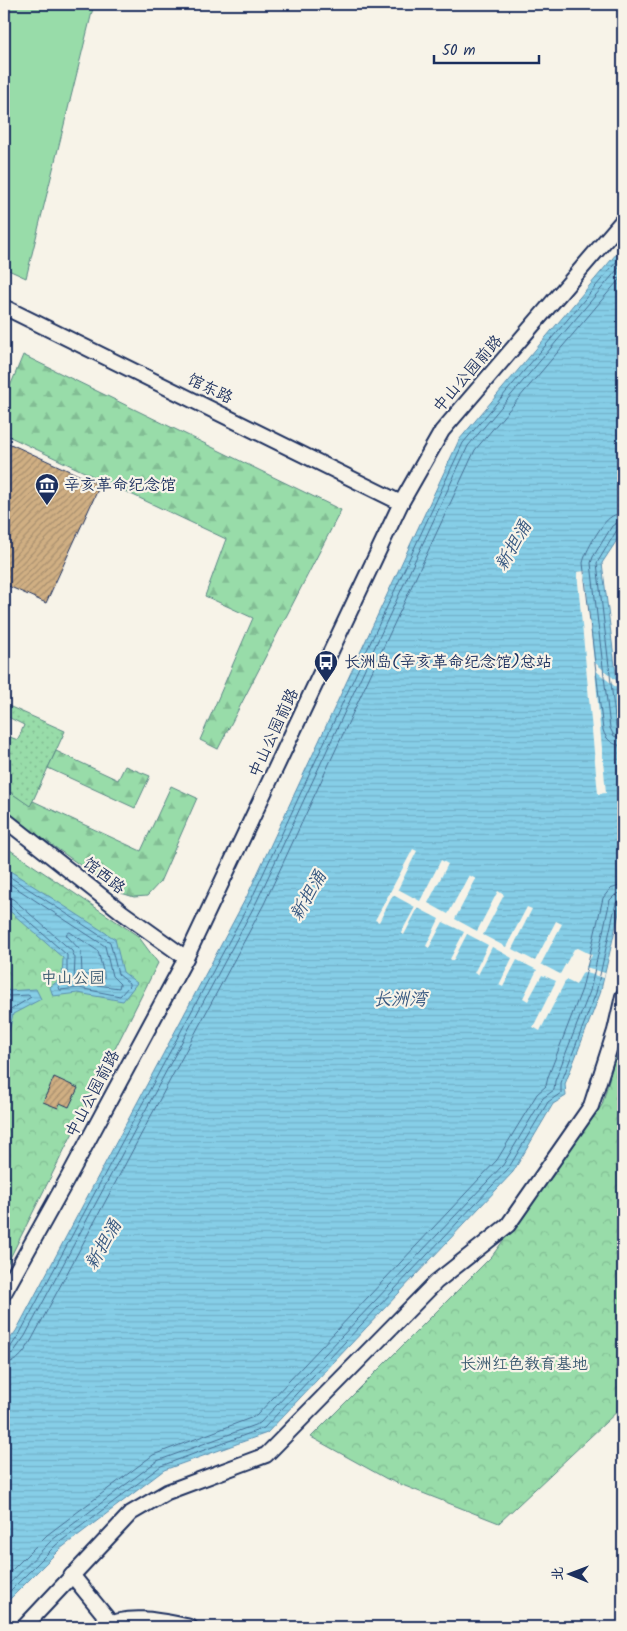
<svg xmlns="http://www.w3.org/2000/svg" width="627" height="1631" viewBox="0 0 627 1631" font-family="Kalam,'LXGW WenKai TC',sans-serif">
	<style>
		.grass { fill: url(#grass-dots); stroke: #5a8684 }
		.forest { fill: url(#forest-firs); stroke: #5a8684 }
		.park { fill: url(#park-crowns); stroke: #5a8684 }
		.garden { fill: #98dca9; stroke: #5a8684 }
		.water { fill: url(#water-rules); stroke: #5b8eb0 }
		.pier { fill: #f7f3e8 }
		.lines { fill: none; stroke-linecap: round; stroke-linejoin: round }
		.shore { stroke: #466f95; stroke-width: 1 }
		.building { fill: url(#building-hatch); stroke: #1b2f5e }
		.minor-casing { stroke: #1b2f5e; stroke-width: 18 }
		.minor { stroke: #f7f3e8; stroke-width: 14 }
		.labels { text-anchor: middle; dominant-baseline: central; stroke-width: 4.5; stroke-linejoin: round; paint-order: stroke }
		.street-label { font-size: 16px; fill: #1b2f5e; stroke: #f7f3e8 }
		.poi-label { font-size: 16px; fill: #1b2f5e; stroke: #f7f3e8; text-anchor: start }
		.park-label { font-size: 16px; fill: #3a5a71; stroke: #f7f3e8 }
		.water-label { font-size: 18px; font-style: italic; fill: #365780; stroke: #f7f3e8 }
	</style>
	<defs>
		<pattern id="grass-dots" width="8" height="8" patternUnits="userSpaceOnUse" patternTransform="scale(1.25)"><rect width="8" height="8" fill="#98dca9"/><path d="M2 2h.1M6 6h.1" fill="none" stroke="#82bd94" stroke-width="1.8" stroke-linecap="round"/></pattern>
		<pattern id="forest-firs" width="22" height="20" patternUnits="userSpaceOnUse" patternTransform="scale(1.25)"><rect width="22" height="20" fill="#98dca9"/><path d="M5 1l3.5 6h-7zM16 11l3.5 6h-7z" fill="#82bd94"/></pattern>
		<pattern id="park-crowns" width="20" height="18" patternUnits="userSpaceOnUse" patternTransform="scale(1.25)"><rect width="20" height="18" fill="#98dca9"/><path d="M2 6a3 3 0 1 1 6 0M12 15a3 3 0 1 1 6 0" fill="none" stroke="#82bd94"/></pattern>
		<pattern id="water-rules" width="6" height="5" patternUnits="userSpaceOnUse" patternTransform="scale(1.25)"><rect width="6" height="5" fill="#86cee7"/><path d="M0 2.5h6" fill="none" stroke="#73b1c9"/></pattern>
		<pattern id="building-hatch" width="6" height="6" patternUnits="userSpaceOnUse" patternTransform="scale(1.25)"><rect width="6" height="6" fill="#d0af83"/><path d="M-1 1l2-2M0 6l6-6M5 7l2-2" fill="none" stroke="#a88f6e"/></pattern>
	</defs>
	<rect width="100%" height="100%" fill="#f7f3e8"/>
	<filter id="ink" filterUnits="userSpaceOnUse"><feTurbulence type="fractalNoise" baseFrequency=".02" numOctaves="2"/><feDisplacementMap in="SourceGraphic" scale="10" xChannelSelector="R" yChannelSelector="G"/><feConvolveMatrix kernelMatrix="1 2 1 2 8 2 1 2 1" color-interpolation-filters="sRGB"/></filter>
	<g filter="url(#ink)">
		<path class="grass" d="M 4,704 L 65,731 L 30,807 L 4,788 L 4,757 L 8,758 L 11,752 L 4,748 L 4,737 L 7,736 L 18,740 L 24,725 L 4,715 Z"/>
		<g class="forest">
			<path d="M 23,355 L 341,510 L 218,749 L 200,740 L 253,618 L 205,596 L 226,539 L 4,434 L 4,401 Z"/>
			<path d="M 56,751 L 118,780 L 125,766 L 150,776 L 135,808 L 48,768 Z"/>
			<path d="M 171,786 L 197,798 L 160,882 L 147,896 L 134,897 L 118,892 L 4,811 L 4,788 L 30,806 L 33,801 L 141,851 Z"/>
		</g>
		<g class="park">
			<path d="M 4,846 L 138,936 L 158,963 L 4,1270 Z"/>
			<path d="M 623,1029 L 623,1406 L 499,1523 L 387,1479 L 311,1437 L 492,1256 L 602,1105 Z"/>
		</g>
		<path class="garden" d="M 4,4 L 94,4 L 26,278 L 4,268 Z"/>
		<g class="water">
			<path d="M 623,246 L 623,531 L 602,563 L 618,689 L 623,757 L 622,900 L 600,994 L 565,1084 L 566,1096 L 553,1104 L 513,1172 L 267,1433 L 164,1470 L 60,1549 L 4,1605 L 4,1347 L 16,1331 L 247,896 L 459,440 Z"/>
			<path d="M 4,867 L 115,939 L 123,972 L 137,983 L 123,1001 L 78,993 L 53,996 L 50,987 L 62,978 L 63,958 L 4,906 Z"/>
			<path d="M 4,986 L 9,991 L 36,989 L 41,999 L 13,1014 L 4,1052 Z"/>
		</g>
		<g class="pier">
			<path d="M 585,571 L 594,662 L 617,681 L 618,689 L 595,670 L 606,793 L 598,794 L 577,572 Z"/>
			<path d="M 413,849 L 417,851 L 398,889 L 420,901 L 441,860 L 448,864 L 428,903 L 448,914 L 469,875 L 476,879 L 455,919 L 477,931 L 498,891 L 504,895 L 483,935 L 506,947 L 527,907 L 532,909 L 512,949 L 535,961 L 556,921 L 562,924 L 541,964 L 560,974 L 574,949 L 578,948 L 592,955 L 586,967 L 605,973 L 604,978 L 583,972 L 576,985 L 566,980 L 540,1031 L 533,1027 L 556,981 L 542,975 L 528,1001 L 523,998 L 537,970 L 517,960 L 503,987 L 499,985 L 512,958 L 492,947 L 478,975 L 474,973 L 488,945 L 467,934 L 453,961 L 450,959 L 464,932 L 443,922 L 429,948 L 426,946 L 439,919 L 418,908 L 404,935 L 401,933 L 415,907 L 393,895 L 379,922 L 375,920 Z"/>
		</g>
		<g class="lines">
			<g class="shore">
				<path d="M 623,514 C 619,514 615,514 611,517 C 602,522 585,552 583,563 L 603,730 C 606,740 613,745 623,746"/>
				<path d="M 623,521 L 618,522 L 612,526 L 593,557 L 591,563 L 610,728 L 614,736 L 623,738"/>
				<path d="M 623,528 L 617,530 L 597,563 L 616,726 L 618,731 L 623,732"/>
				<path d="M 4,873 L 110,942 L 118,974 L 129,983 L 129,986 L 120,996 L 79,988 L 60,990 L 59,987 L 67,978 L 67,955 L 9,904 L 4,903"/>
				<path d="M 4,880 L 105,946 L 112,976 L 120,984 L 119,988 L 74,982 L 75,958 L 72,951 L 13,899 L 4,896"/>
				<path d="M 67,933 L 70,932 L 98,951 L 104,975 L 104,978 L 82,974 L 81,951 L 67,936 Z"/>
				<path d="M 4,993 L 9,996 L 28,995 L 31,997 L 9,1011 L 4,1031"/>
				<path d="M 4,1350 L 10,1348 L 20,1333 L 252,898 L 463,443 L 623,254"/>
				<path d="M 4,1356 L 13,1353 L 25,1336 L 257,901 L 468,446 L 623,263"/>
				<path d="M 4,1363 C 19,1363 25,1351 32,1339 L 264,904 L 475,450 L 623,275"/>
				<path d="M 4,1578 L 47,1535 L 153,1455 L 256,1416 L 497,1160 L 537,1094 L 546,1086 L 548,1077 L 582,989 L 603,898 L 610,889 L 623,885"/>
				<path d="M 4,1589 L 52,1540 L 157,1461 L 260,1423 L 503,1165 L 543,1098 L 554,1090 L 555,1081 L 590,991 L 610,900 L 616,894 L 623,893"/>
				<path d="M 4,1597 L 56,1545 L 161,1466 L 264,1428 L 508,1169 L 548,1102 L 561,1093 L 561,1083 L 596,993 L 616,903 L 619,900 L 623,899"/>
			</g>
		</g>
		<g class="building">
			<path d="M 4,441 L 100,485 L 46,603 L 4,584 Z"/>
			<path d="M 54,1077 L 78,1088 L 69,1107 L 60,1103 L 58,1108 L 43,1102 Z"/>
		</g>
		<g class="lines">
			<g class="minor-casing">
				<g id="minor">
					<path d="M 4,307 L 401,503"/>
					<path d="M 4,819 L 123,913 L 186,958"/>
					<path d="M 4,1293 L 69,1176 L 186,958 L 401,503 L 442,431 L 623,220"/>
					<path d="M 72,1575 L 111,1623"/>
					<path d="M 24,1627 L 131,1513 L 167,1492 L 266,1455 L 436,1282 L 508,1225 L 591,1106 L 615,1031 L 623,996"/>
					<path d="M 102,1627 C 131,1613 161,1621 190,1627"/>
				</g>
			</g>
			<use href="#minor" class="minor"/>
		</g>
	</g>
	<defs>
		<g id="museum-pin" transform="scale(1.25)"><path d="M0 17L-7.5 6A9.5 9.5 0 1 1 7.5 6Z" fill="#1b2f5e" stroke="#f7f3e8"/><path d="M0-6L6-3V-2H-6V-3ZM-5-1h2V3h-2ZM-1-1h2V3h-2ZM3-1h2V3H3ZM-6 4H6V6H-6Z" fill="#fff"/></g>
		<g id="bus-pin" transform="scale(1.25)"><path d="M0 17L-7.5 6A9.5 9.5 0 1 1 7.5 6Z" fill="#1b2f5e" stroke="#f7f3e8"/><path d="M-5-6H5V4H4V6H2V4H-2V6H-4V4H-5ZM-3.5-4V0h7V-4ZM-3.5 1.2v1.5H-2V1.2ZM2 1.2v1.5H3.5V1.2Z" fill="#fff"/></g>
	</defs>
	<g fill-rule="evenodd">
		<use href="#museum-pin" x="47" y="485"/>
		<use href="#bus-pin" x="326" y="662"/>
	</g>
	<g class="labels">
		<g class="street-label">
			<text transform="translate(468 374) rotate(-49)">中山公园前路</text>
			<text transform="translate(210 389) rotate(26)">馆东路</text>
			<text transform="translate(274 733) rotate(-65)">中山公园前路</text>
			<text transform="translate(104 876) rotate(38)">馆西路</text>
			<text transform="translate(93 1094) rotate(-62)">中山公园前路</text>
		</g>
		<g class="poi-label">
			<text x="64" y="485">辛亥革命纪念馆</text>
			<text x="344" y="662">长洲岛(辛亥革命纪念馆)总站</text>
		</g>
		<g class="park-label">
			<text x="73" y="978">中山公园</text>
			<text x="524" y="1364">长洲红色教育基地</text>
		</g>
		<g class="water-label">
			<text transform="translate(514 546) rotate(-60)">新担涌</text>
			<text transform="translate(309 896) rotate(-60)">新担涌</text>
			<text x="400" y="1000">长洲湾</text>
			<text transform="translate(104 1245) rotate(-60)">新担涌</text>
		</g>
	</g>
	<rect width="627" height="1631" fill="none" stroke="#f7f3e8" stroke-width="20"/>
	<rect x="10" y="10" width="607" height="1611" fill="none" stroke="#1b2f5e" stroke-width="2" filter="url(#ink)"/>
	<g transform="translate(570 1574) rotate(271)" stroke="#f7f3e8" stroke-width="4" paint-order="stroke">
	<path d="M0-4L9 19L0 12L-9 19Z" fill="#1b2f5e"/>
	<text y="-8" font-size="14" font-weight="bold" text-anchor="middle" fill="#1b2f5e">北</text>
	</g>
	<path d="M434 55v8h105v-8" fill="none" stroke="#1b2f5e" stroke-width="2.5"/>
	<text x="442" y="55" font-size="15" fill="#1b2f5e" stroke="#f7f3e8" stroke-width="4" paint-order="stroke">50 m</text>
</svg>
